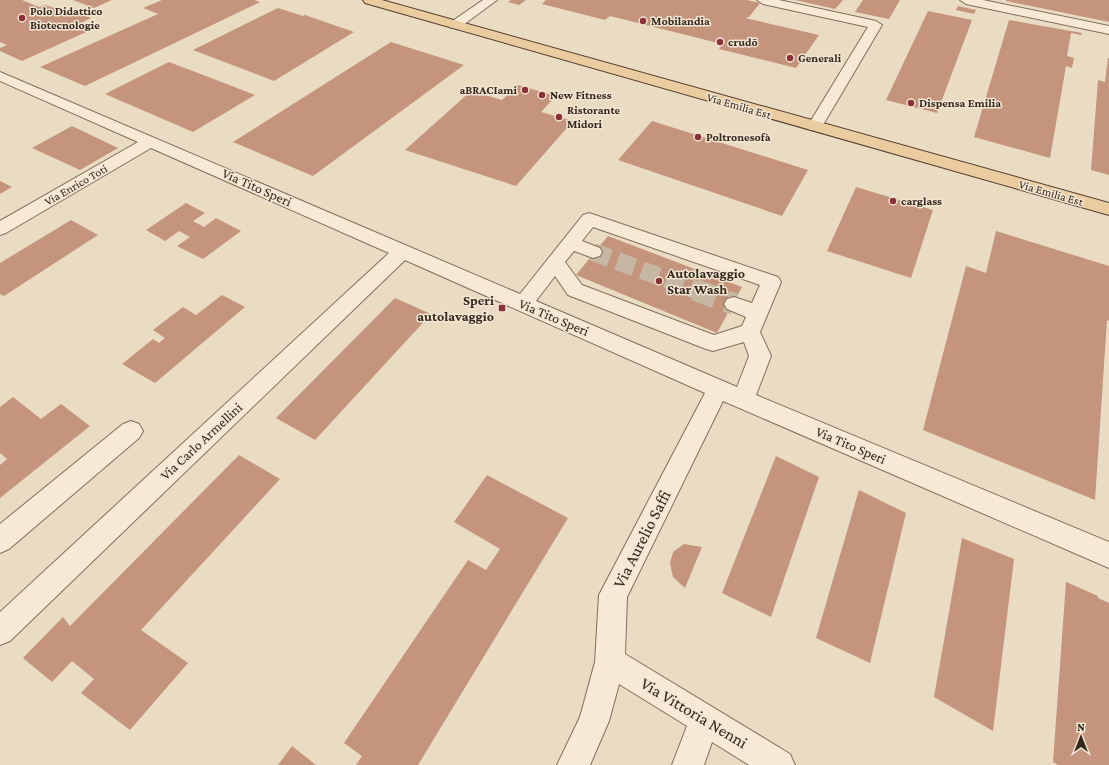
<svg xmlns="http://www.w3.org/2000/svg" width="1109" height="765" viewBox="0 0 1109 765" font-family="'Crimson Pro',serif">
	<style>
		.building { fill: #c5947c }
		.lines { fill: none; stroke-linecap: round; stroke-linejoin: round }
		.minor-tunnel-far1 { stroke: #c6b7a2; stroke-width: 18; stroke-dasharray: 18 8; stroke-linecap: butt }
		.minor-tunnel { stroke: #c6b7a2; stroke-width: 22; stroke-dasharray: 22 11; stroke-linecap: butt }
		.minor-casing { stroke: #836d5c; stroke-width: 2 }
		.major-casing { stroke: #513c30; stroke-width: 2 }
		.minor { fill: #f6e9d6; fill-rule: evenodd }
		.major { fill: #eacc9e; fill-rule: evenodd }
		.poi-dot { fill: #8c3139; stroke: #f2e6d2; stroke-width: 1.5 }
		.labels { text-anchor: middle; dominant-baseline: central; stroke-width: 3; stroke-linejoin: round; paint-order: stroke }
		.far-poi-label { font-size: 12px; font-weight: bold; fill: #34271e; stroke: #f2e6d2; text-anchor: start }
		.far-street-label { font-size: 12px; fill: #34271e; stroke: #f2e6d2 }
		.street-label { font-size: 14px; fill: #34271e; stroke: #f2e6d2 }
		.poi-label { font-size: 14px; font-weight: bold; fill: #34271e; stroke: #f2e6d2; text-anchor: start }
		.near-street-label { font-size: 17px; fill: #34271e; stroke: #f2e6d2 }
	</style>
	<rect width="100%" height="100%" fill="#eadbc3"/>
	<g class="building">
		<path d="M 0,0 L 22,0 L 39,7 L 45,5 L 65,11 L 68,9 L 91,18 L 81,23 L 95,28 L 22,61 L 0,51 L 0,48 L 7,45 L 0,42 Z"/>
		<path d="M 73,0 L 112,0 L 94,8 Z"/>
		<path d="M 162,0 L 254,0 L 260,2 L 85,86 L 40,67 L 158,14 L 143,8 Z"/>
		<path d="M 511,0 L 526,0 L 519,5 L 508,2 Z"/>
		<path d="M 546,0 L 747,0 L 760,3 L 749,17 L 745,18 L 819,35 L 796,68 L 719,49 L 722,44 L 610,16 L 605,20 L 542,4 Z"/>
		<path d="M 795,0 L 843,0 L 835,9 Z"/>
		<path d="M 863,0 L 900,0 L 889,19 L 855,12 Z"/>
		<path d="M 1109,0 L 1109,22 L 1006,1 L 1006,0 Z"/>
		<path d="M 958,6 L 976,10 L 974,14 L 956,10 Z"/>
		<path d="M 278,8 L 303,16 L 305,15 L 354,32 L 274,81 L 193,50 Z"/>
		<path d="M 928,11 L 972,20 L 937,113 L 886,100 Z"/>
		<path d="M 1009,20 L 1082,33 L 1081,35 L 1071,33 L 1067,56 L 1074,58 L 1072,68 L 1066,66 L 1050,158 L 974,137 Z"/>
		<path d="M 391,42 L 464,65 L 313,176 L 233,142 Z"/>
		<path d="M 1108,58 L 1109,58 L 1109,175 L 1091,170 L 1098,80 L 1105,82 Z"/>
		<path d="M 169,62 L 211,78 L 255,95 L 193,132 L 105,94 Z"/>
		<path d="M 518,85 L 556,96 L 541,112 L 573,121 L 516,186 L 405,150 L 471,91 L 502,100 Z"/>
		<path d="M 652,121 L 808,170 L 782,216 L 618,160 Z"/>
		<path d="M 72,126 L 118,148 L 80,170 L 32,148 Z"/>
		<path d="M 0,181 L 12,187 L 0,194 Z"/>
		<path d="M 856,187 L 933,210 L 911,278 L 827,251 Z"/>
		<path d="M 186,203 L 205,213 L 193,221 L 204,227 L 216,218 L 241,231 L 203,259 L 177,246 L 190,237 L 179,231 L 165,241 L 146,230 Z"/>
		<path d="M 71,220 L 98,235 L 4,296 L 0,294 L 0,263 Z"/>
		<path d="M 996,231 L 1109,266 L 1109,321 L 1107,320 L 1095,500 L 923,430 L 966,266 L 986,273 Z"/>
		<path d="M 608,236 L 742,287 L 717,333 L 576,275 Z"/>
		<path d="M 222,295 L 245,307 L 155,383 L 122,364 L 153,339 L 159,343 L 165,338 L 153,330 L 183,307 L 196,315 Z"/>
		<path d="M 395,298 L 431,314 L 315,440 L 276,418 Z"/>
		<path d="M 13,397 L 41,419 L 61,404 L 90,426 L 0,498 L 0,465 L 7,459 L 0,453 L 0,407 Z"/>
		<path d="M 239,455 L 280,479 L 141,630 L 188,663 L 130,730 L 81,693 L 94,679 L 72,661 L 52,682 L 23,658 L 63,617 L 70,626 Z"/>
		<path d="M 776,456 L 819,477 L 771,617 L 722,593 Z"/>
		<path d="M 487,475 L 568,518 L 418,765 L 356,765 L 362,756 L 344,743 L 468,560 L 486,570 L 500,549 L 454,522 Z"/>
		<path d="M 859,490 L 906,513 L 870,663 L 816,638 Z"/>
		<path d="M 962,538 L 1014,559 L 993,731 L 934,697 Z"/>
		<path d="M 684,544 L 702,547 L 685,588 L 673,577 L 670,563 L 673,552 Z"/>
		<path d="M 1066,582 L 1098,596 L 1098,598 L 1109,603 L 1109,765 L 1058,765 L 1053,762 Z"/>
		<path d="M 292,746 L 316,765 L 278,765 Z"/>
	</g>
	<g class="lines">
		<path class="minor-tunnel-far1" d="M 593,252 L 698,291"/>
		<path class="minor-tunnel" d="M 695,290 L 734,304"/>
		<g class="minor-casing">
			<g id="minor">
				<path d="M 483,0 L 497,0 L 459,28 L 451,28 L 449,25 L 451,22 Z"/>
				<path d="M 757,0 L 779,0 L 876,21 L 882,25 L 820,130 L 810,130 L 807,127 L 868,27 L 763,4 Z"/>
				<path d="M 960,0 L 983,0 L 1109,26 L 1109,34 L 966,4 Z"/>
				<path d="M 0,72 L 520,294 L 583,215 L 589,213 L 778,277 L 781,282 L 760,332 L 771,356 L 756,395 L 1109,542 L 1109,568 L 723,401 L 627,597 L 625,654 L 790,754 L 795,765 L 749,765 L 712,742 L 704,765 L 672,765 L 687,726 L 619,684 L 609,721 L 590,765 L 557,765 L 580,717 L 595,662 L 599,595 L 705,393 L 405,260 L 10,641 L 0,645 L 0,612 L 389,253 L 151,148 L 6,233 L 0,235 L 0,221 L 138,142 L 0,81 ZM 593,227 L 760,285 L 752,303 L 734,297 L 727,299 L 724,304 L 727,309 L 746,317 L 742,326 L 714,335 L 582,285 L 565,262 L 574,251 L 593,258 L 600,256 L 602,252 L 600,248 L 582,241 ZM 555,276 L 568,295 L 706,349 L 713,351 L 744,342 L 749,356 L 737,387 L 536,301 Z"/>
				<path d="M 131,421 L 139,424 L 143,431 L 139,438 L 9,549 L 0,553 L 0,524 L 123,424 Z"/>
			</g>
		</g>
		<g class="major-casing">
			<path id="major" d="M 363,0 L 382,0 L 1109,203 L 1109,215 L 365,3 Z"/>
		</g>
		<use href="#minor" class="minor"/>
		<use href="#major" class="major"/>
	</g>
	<g class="poi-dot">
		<circle cx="22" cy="18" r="4"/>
		<circle cx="643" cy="21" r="4"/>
		<circle cx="720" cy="42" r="4"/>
		<circle cx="790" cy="58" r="4"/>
		<circle cx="525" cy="90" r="4"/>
		<circle cx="542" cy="95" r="4"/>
		<circle cx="911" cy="103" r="4"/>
		<circle cx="559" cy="117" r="4"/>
		<circle cx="698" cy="137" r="4"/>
		<circle cx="893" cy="201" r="4"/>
		<circle cx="659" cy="281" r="4"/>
		<rect x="498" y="304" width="8" height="8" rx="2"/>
	</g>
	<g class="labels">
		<g class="far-poi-label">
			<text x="30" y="11">Polo Didattico<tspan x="30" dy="14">Biotecnologie</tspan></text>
			<text x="651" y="21">Mobilandia</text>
			<text x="728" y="42">crudō</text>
			<text x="798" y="58">Generali</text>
			<text x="517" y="90" text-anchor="end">aBRACIami</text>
			<text x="550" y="95">New Fitness</text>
			<text x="919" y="103">Dispensa Emilia</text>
			<text x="567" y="110">Ristorante<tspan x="567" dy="14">Midori</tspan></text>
			<text x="706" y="137">Poltronesofà</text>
			<text x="901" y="201">carglass</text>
		</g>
		<g class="far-street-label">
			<text transform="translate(739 106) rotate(16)">Via Emilia Est</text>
			<text transform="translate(76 185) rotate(-30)">Via Enrico Toti</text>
			<text transform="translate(1051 193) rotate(16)">Via Emilia Est</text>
		</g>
		<g class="street-label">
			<text transform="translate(257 187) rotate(24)">Via Tito Speri</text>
			<text transform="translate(554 317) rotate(23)">Via Tito Speri</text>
			<text transform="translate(201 441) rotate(-43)">Via Carlo Armellini</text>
			<text transform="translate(851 445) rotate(23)">Via Tito Speri</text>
		</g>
		<g class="poi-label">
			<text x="667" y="273">Autolavaggio<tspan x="667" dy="16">Star Wash</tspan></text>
			<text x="494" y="300" text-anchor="end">Speri<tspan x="494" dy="16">autolavaggio</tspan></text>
		</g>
		<g class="near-street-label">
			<text transform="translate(642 539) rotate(-63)">Via Aurelio Saffi</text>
			<text transform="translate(694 713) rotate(31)">Via Vittoria Nenni</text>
		</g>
	</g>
	<g transform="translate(1081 737)" stroke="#f2e6d2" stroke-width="3" paint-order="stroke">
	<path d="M0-3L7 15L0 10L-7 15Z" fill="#34271e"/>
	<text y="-6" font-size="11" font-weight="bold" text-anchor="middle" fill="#34271e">N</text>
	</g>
</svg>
